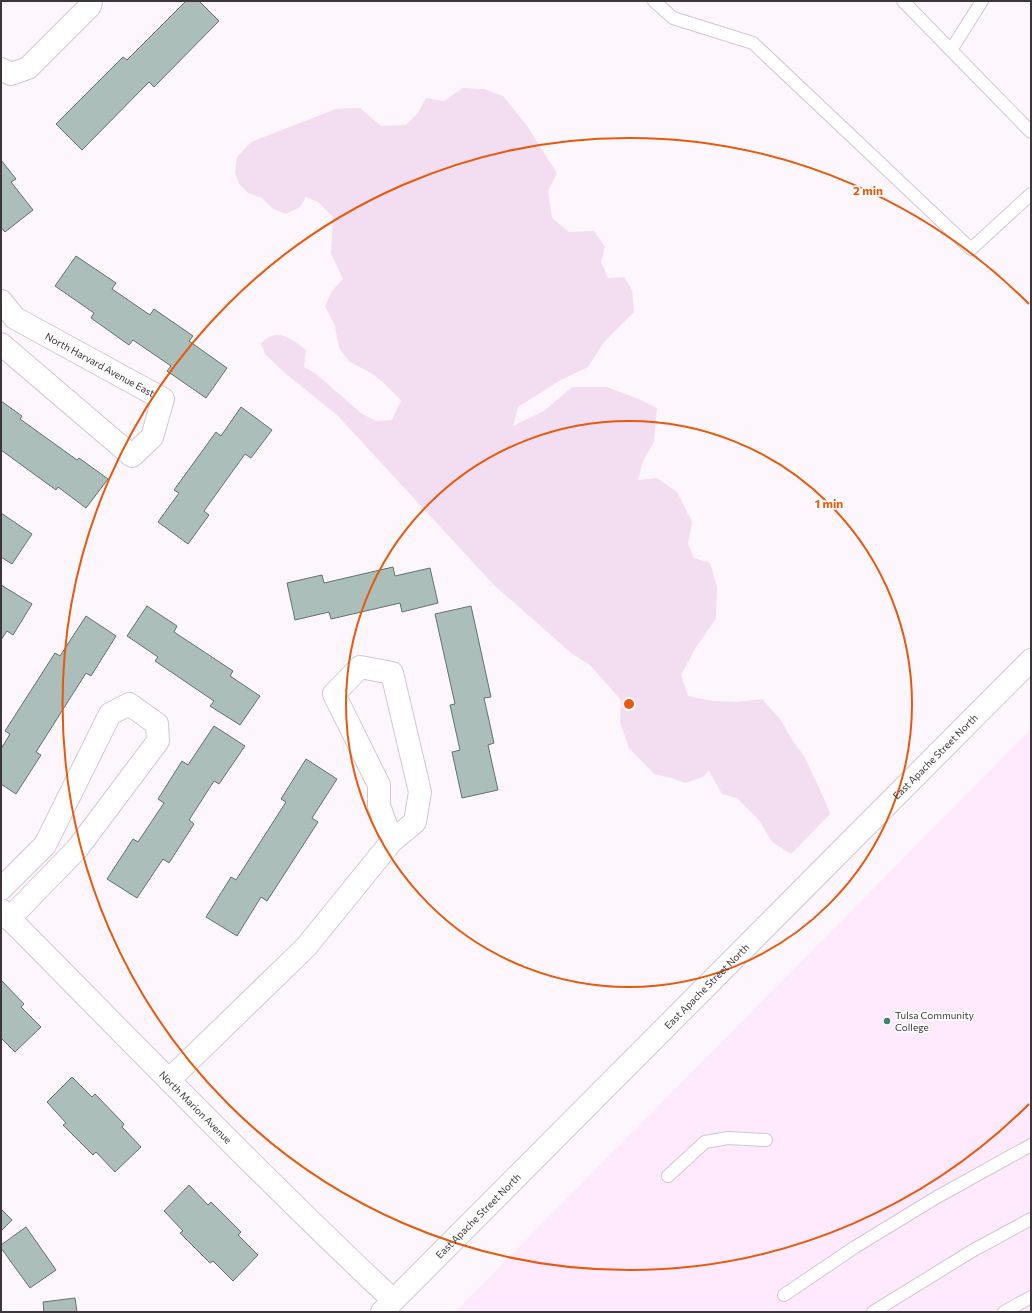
<svg xmlns="http://www.w3.org/2000/svg" width="1032" height="1313" viewBox="0 0 1032 1313" font-family="Commissioner,sans-serif">
	<style>
		.built { fill: #feeafc }
		.green { fill: #f2def0 }
		.building { fill: #abbeb9; stroke: #61726e }
		.lines { fill: none; stroke-linecap: round; stroke-linejoin: round }
		.lane-casing { stroke: #d3c6d2; stroke-width: 14 }
		.street-casing { stroke: #d3c6d2; stroke-width: 24 }
		.secondary-casing { stroke: #d3c6d2; stroke-width: 24 }
		.lane { stroke: #fff; stroke-width: 12 }
		.street { stroke: #fff; stroke-width: 22 }
		.secondary { stroke: #fff; stroke-width: 22 }
		.ring { fill: none; stroke: #e8590c; stroke-width: 2 }
		.poi-dot { fill: #3f8274; stroke: #fff; stroke-width: 1.5 }
		.labels { text-anchor: middle; dominant-baseline: central; stroke-width: 3.5; stroke-linejoin: round; paint-order: stroke }
		.street-label { font-size: 10px; fill: #3c363b; stroke: #fff }
		.poi-label { font-size: 10px; fill: #3c363b; stroke: #fff; text-anchor: start }
		.centre { fill: #e8590c; stroke: #fff; stroke-width: 2 }
		.ring-label { font-size: 12px; text-anchor: middle; font-weight: bold; fill: #e8590c; stroke: #fff; stroke-width: 3.5; stroke-linejoin: round; paint-order: stroke }
	</style>
	<rect width="100%" height="100%" fill="#fef6fd"/>
	<path class="built" d="M 1031,729 L 1031,1312 L 455,1312 Z"/>
	<path class="green" d="M 463,88 L 484,89 L 503,96 L 525,123 L 557,173 L 548,191 L 552,218 L 569,232 L 594,231 L 605,247 L 601,262 L 608,278 L 624,277 L 632,290 L 634,312 L 604,342 L 588,367 L 559,381 L 518,407 L 513,426 L 544,411 L 572,387 L 607,387 L 639,399 L 657,408 L 654,442 L 643,461 L 638,480 L 657,478 L 677,492 L 692,522 L 688,544 L 694,558 L 710,563 L 717,587 L 716,619 L 696,647 L 681,675 L 688,696 L 713,701 L 737,702 L 762,699 L 780,719 L 793,741 L 804,756 L 823,796 L 830,814 L 791,854 L 772,842 L 759,820 L 737,798 L 722,794 L 709,771 L 702,777 L 685,783 L 672,778 L 654,774 L 629,748 L 620,722 L 621,700 L 590,665 L 571,653 L 494,585 L 337,415 L 285,373 L 265,354 L 261,344 C 276,326 291,339 306,350 L 304,367 L 315,373 L 362,414 L 377,421 L 392,420 L 401,400 L 384,383 L 371,373 L 350,362 L 339,348 L 335,326 L 325,306 L 332,291 L 343,279 L 331,254 L 333,217 L 318,202 L 306,197 L 300,207 L 286,214 L 273,209 L 262,198 L 248,193 L 239,184 L 235,173 L 237,157 L 251,142 L 336,109 L 360,108 L 381,126 L 406,125 L 418,113 L 426,98 L 444,101 Z"/>
	<g class="building">
		<path d="M 186,1 L 199,1 L 219,21 L 154,87 L 149,82 L 82,150 L 56,124 L 123,57 L 127,60 Z"/>
		<path d="M 1,160 L 16,179 L 11,182 L 33,210 L 5,232 L 1,227 Z"/>
		<path d="M 76,256 L 116,283 L 112,289 L 150,315 L 154,309 L 193,336 L 189,341 L 227,368 L 206,398 L 167,371 L 171,366 L 133,340 L 129,345 L 91,318 L 94,313 L 55,286 Z"/>
		<path d="M 1,401 L 22,416 L 20,419 L 77,460 L 79,458 L 108,479 L 86,508 L 58,487 L 56,490 L 1,450 Z"/>
		<path d="M 241,407 L 272,430 L 251,458 L 245,454 L 204,511 L 209,515 L 188,544 L 158,522 L 179,493 L 174,490 L 216,432 L 221,436 Z"/>
		<path d="M 1,513 L 32,534 L 12,564 L 1,557 Z"/>
		<path d="M 393,567 L 395,576 L 430,568 L 438,603 L 402,612 L 400,603 L 331,619 L 329,612 L 295,620 L 287,583 L 322,575 L 324,583 Z"/>
		<path d="M 1,585 L 32,604 L 13,635 L 7,631 L 1,640 Z"/>
		<path d="M 147,606 L 177,626 L 174,632 L 233,671 L 230,676 L 260,696 L 240,725 L 210,706 L 214,701 L 155,661 L 158,657 L 127,636 Z"/>
		<path d="M 471,606 L 491,697 L 484,698 L 494,743 L 488,745 L 498,790 L 462,798 L 452,752 L 460,750 L 450,705 L 455,704 L 435,614 Z"/>
		<path d="M 86,616 L 116,636 L 91,676 L 86,673 L 36,752 L 41,755 L 16,794 L 1,784 L 1,749 L 10,734 L 5,731 L 55,653 L 60,656 Z"/>
		<path d="M 214,726 L 245,746 L 219,784 L 214,781 L 189,820 L 194,824 L 169,863 L 163,859 L 137,898 L 107,879 L 133,839 L 138,842 L 164,803 L 158,799 L 182,761 L 188,765 Z"/>
		<path d="M 306,759 L 337,779 L 312,818 L 318,822 L 267,901 L 261,897 L 237,936 L 206,917 L 231,877 L 236,880 L 286,802 L 281,799 Z"/>
		<path d="M 1,980 L 24,1004 L 21,1007 L 41,1027 L 15,1052 L 1,1038 Z"/>
		<path d="M 72,1077 L 92,1097 L 95,1094 L 124,1124 L 122,1127 L 141,1147 L 115,1172 L 96,1152 L 93,1155 L 63,1125 L 66,1123 L 47,1102 Z"/>
		<path d="M 189,1185 L 208,1205 L 211,1202 L 241,1232 L 238,1235 L 258,1255 L 233,1281 L 213,1261 L 210,1263 L 180,1233 L 183,1231 L 164,1211 Z"/>
		<path d="M 2,1210 L 12,1220 L 1,1231 L 1,1211 Z"/>
		<path d="M 26,1227 L 56,1270 L 30,1288 L 1,1248 L 1,1245 Z"/>
		<path d="M 75,1298 L 77,1312 L 44,1312 L 43,1302 Z"/>
	</g>
	<g class="lines">
		<g class="lane-casing">
			<g id="lane">
				<path d="M 654,1 L 673,18 L 753,43 L 971,249 L 1031,194"/>
				<path d="M 903,1 L 1031,132"/>
				<path d="M 951,50 L 982,1"/>
				<path d="M 668,1176 L 705,1142 L 728,1138 L 766,1140"/>
				<path d="M 784,1295 L 855,1247 L 937,1197 L 1031,1145"/>
				<path d="M 873,1312 L 972,1251 L 1031,1219"/>
				<path d="M 1004,1312 L 1031,1297"/>
			</g>
		</g>
		<g class="street-casing">
			<g id="street">
				<path d="M 1,69 L 11,74 L 28,68 L 90,6 L 91,1"/>
				<path id="s1" d="M 1,301 L 15,318 L 163,399 L 152,437 L 132,456 L 1,344"/>
				<path d="M 1,889 L 45,845 L 110,714 L 129,704 L 157,724 L 158,741 L 77,849 L 9,919"/>
				<path id="s2" d="M 1,910 C 131,1041 259,1174 393,1300"/>
				<path d="M 169,1080 L 306,947 L 392,841 L 415,822 L 420,792 L 392,673 L 360,667 L 334,694 L 379,785 L 379,806 L 392,841"/>
			</g>
		</g>
		<g class="secondary-casing">
			<g id="secondary">
				<path id="s3" d="M 382,1312 L 1031,660"/>
			</g>
		</g>
		<use href="#lane" class="lane"/>
		<use href="#street" class="street"/>
		<use href="#secondary" class="secondary"/>
	</g>
	<g class="ring">
		<circle cx="629" cy="704" r="283"/>
		<path d="M1029 1104A566 566 0 1 1 1029 304"/>
	</g>
	<circle class="poi-dot" cx="887" cy="1021" r="4"/>
	<g class="labels">
		<g class="street-label">
			<text stroke="none"><textPath href="#s1" startOffset="119">North Harvard Avenue East</textPath></text>
			<text stroke="none"><textPath href="#s3" startOffset="784">East Apache Street North</textPath></text>
			<text stroke="none"><textPath href="#s3" startOffset="460">East Apache Street North</textPath></text>
			<text stroke="none"><textPath href="#s2" startOffset="277">North Marion Avenue</textPath></text>
			<text stroke="none"><textPath href="#s3" startOffset="136">East Apache Street North</textPath></text>
		</g>
		<g class="poi-label">
			<text x="895" y="1015">Tulsa Community<tspan x="895" dy="12">College</tspan></text>
		</g>
	</g>
	<circle cx="629" cy="704" r="6" class="centre"/>
	<g class="ring-label">
		<text x="868" y="195">2 min</text>
		<text x="829" y="508">1 min</text>
	</g>
	<rect width="1032" height="1313" fill="none" stroke="#3c363b" stroke-width="4"/>
</svg>
